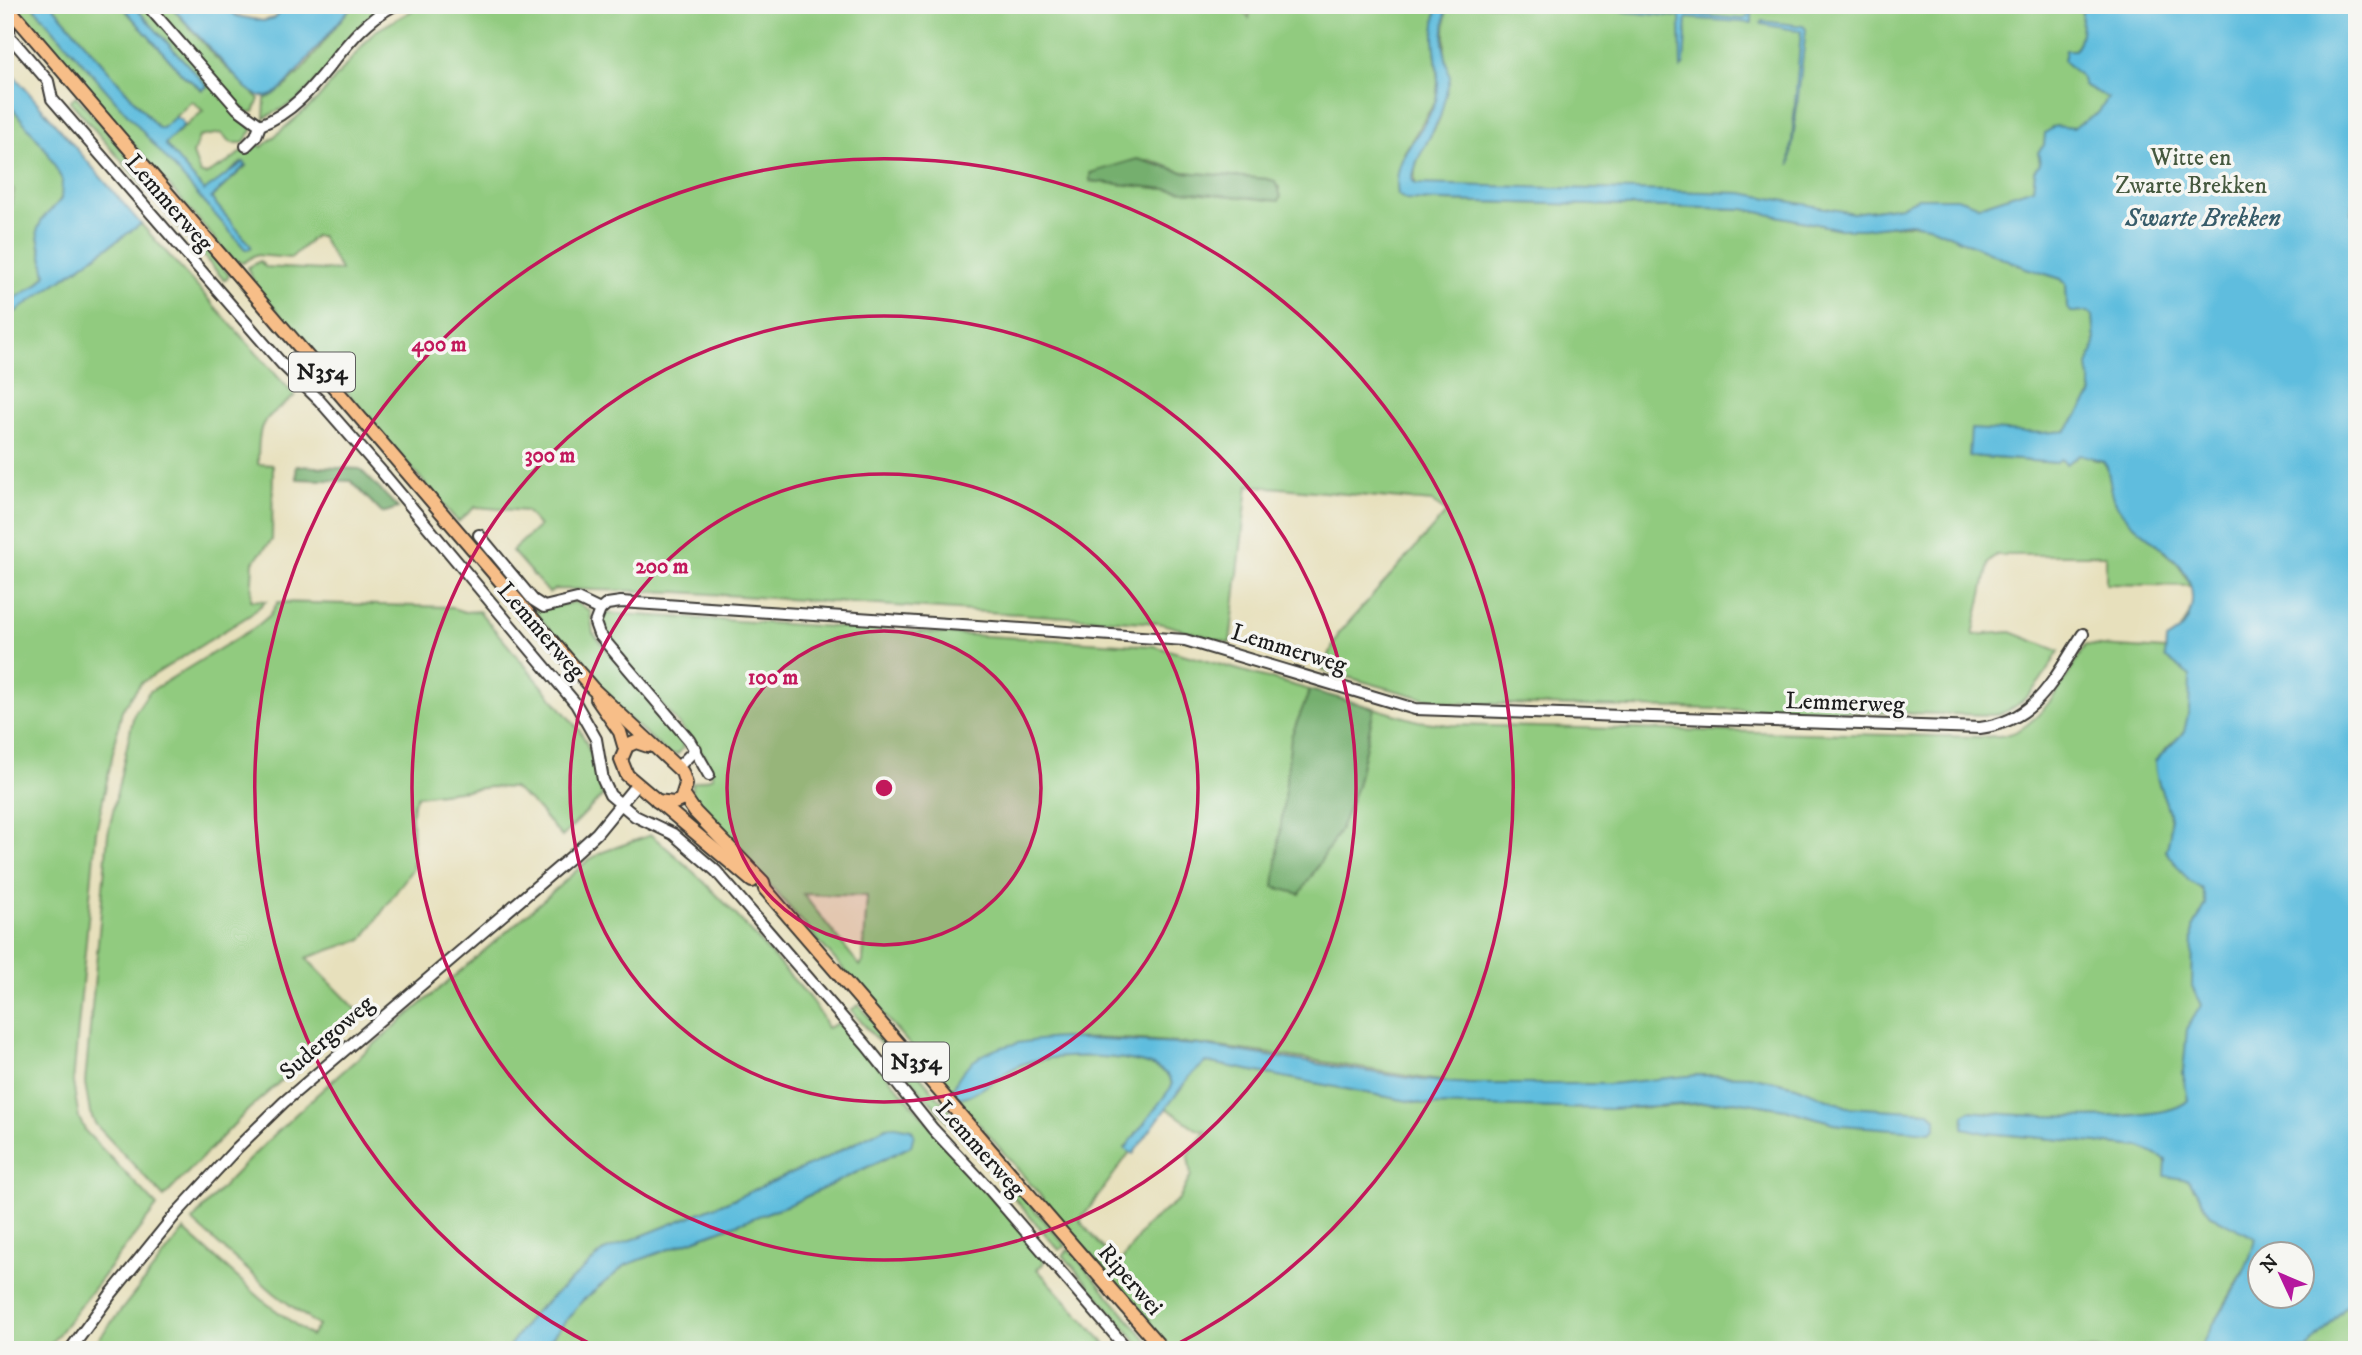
<svg xmlns="http://www.w3.org/2000/svg" width="2362" height="1355" viewBox="0 0 2362 1355" font-family="'IM FELL DW Pica',serif">
	<style>
		.green { fill: #91cb7f; stroke: #56744e; stroke-width: 2; fill-rule: evenodd }
		.forest { fill: #74af6e; stroke: #486645; stroke-width: 2 }
		.water { fill: #5fbdde; stroke: #3e6c7d; stroke-width: 2; fill-rule: evenodd }
		.lines { fill: none; stroke-linecap: round; stroke-linejoin: round }
		.minor-casing { stroke: #3a3934; stroke-width: 14 }
		.major-casing { stroke: #3a3934; stroke-width: 16 }
		.minor { stroke: #fff; stroke-width: 10 }
		.major { stroke: #f7be88; stroke-width: 12 }
		.ring { fill: none; stroke: #c2185b; stroke-width: 3.5 }
		.labels { text-anchor: middle; dominant-baseline: central; stroke-width: 7; stroke-linejoin: round; paint-order: stroke }
		.shield { fill: #f6f6f2; stroke: #5d5d5c; stroke-width: 2 }
		.shield-label { font-size: 23px; font-weight: bold; fill: #1c1c1c }
		.park-label { font-size: 24px; fill: #45593f; stroke: #f6f6f2 }
		.street-label { font-size: 24px; fill: #1c1c1c; stroke: #f6f6f2 }
		.water-label { font-size: 26px; font-style: italic; fill: #375c6a; stroke: #f6f6f2 }
		.centre { fill: #c2185b; stroke: #f6f6f2; stroke-width: 3.5 }
		.ring-label { font-size: 21px; text-anchor: middle; font-weight: bold; fill: #c2185b; stroke: #f6f6f2; stroke-width: 7; stroke-linejoin: round; paint-order: stroke }
	</style>
	<rect width="100%" height="100%" fill="#f6f6f2"/>
	<filter id="ink" filterUnits="userSpaceOnUse"><feTurbulence type="fractalNoise" baseFrequency=".0143" numOctaves="2"/><feDisplacementMap in="SourceGraphic" scale="14" xChannelSelector="R" yChannelSelector="G"/><feConvolveMatrix kernelMatrix="1 2 1 2 8 2 1 2 1" color-interpolation-filters="sRGB"/></filter>
	<filter id="wash" filterUnits="userSpaceOnUse"><feTurbulence type="fractalNoise" baseFrequency=".00686" numOctaves="4" result="noise"/><feDisplacementMap in="SourceGraphic" scale="28" xChannelSelector="R" yChannelSelector="G"/><feGaussianBlur stdDeviation="1.57" result="paint"/><feColorMatrix in="noise" values="0 0 0 0 0 0 0 0 0 0 0 0 0 0 0 0 0 1.4 0 .05"/><feComposite in="paint" operator="in"/></filter>
	<g filter="url(#wash)">
		<rect width="100%" height="100%" fill="#e7e0bc"/>
		<g class="green">
			<path d="M 14,5 L 32,5 L 248,250 L 251,248 L 211,198 L 246,166 L 242,162 L 205,192 L 164,144 L 203,111 L 192,101 L 163,128 L 158,128 L 52,5 L 121,5 L 183,75 L 202,90 L 207,87 L 133,5 L 144,5 L 253,129 L 243,143 L 232,143 L 221,133 L 199,137 L 193,154 L 200,173 L 205,175 L 227,163 L 255,141 L 262,147 L 317,100 L 374,32 L 422,5 L 1210,5 L 1241,8 L 1249,18 L 1251,5 L 1437,5 L 1434,36 L 1438,82 L 1436,100 L 1404,153 L 1406,200 L 1743,209 L 1840,229 L 1920,224 L 1854,215 L 1417,189 C 1407,164 1429,142 1439,120 C 1446,104 1444,28 1446,5 L 2357,5 L 2357,1350 L 2207,1350 L 2247,1265 L 2199,1350 L 1172,1350 L 957,1098 C 984,1095 1002,1069 1028,1062 C 1054,1054 1171,1050 1172,1086 L 1169,1092 L 1125,1148 L 1130,1152 L 1080,1221 L 1118,1266 L 1145,1227 L 1180,1198 L 1191,1175 L 1188,1156 L 1206,1131 L 1198,1130 L 1166,1108 L 1195,1070 L 1206,1062 L 1429,1105 L 1643,1108 L 1735,1101 L 1785,1109 L 1841,1125 L 1929,1112 C 1899,1109 1864,1113 1834,1104 C 1821,1100 1809,1091 1796,1086 C 1773,1079 1742,1076 1718,1075 C 1691,1074 1665,1080 1639,1082 C 1583,1087 1521,1088 1465,1084 C 1377,1077 981,980 952,1093 L 766,881 L 698,810 L 691,796 L 692,783 L 713,777 L 706,757 L 604,635 L 600,625 L 603,613 L 1154,646 L 1310,690 L 1291,737 L 1310,879 L 1339,831 L 1357,786 L 1374,708 L 1418,721 L 1450,725 L 1981,737 C 1994,736 2007,737 2019,730 C 2047,714 2070,673 2085,645 L 2165,650 C 2187,623 2190,618 2197,584 L 2105,457 L 2092,459 L 2103,461 L 2107,467 L 2118,507 L 2179,565 L 2191,586 L 2106,584 L 2106,555 L 1996,555 L 1989,563 L 1973,635 L 2011,632 L 2059,651 C 2044,676 2025,710 1994,715 L 1453,703 L 1419,697 L 1322,670 L 1339,633 L 1447,512 L 1432,502 L 1248,485 L 1230,643 L 1159,623 L 678,592 L 555,589 L 549,593 L 512,551 L 539,526 L 526,511 L 475,507 L 458,522 L 258,289 L 247,268 L 260,261 L 265,267 L 341,271 L 321,236 L 315,236 L 291,258 L 255,255 L 243,263 L 231,258 ZM 1150,160 L 1183,172 L 1268,179 L 1279,187 L 1279,201 L 1090,181 ZM 2042,433 L 2060,433 L 2076,457 L 2066,464 L 2061,459 L 2056,463 L 1970,456 ZM 2183,733 L 2174,752 L 2176,837 L 2209,889 L 2205,893 L 2166,851 L 2172,832 L 2170,812 L 2158,779 L 2163,752 ZM 803,894 L 867,896 L 863,962 L 860,966 ZM 2184,1105 L 2259,1232 L 2253,1250 L 2255,1237 L 2211,1215 L 2189,1180 L 2155,1152 L 2141,1147 L 1986,1133 L 1970,1111 C 2023,1116 2137,1127 2184,1105 ZM 2260,1254 L 2302,1254 L 2302,1296 L 2260,1296 Z"/>
			<path d="M 151,5 L 170,5 L 214,56 L 259,99 L 254,112 L 246,112 Z"/>
			<path d="M 353,5 L 390,5 L 297,101 L 264,118 L 265,99 C 302,82 326,35 353,5 Z"/>
			<path d="M 76,96 L 229,275 L 227,279 L 224,280 L 70,101 Z"/>
			<path d="M 5,99 C 22,115 68,168 63,193 C 61,202 53,208 47,214 C 30,230 43,255 46,274 L 37,285 L 5,304 L 5,231 L 14,190 L 5,179 Z"/>
			<path d="M 141,224 L 295,396 C 261,423 258,418 258,464 L 273,465 L 272,540 L 253,562 L 251,600 L 266,601 L 250,615 L 141,683 L 122,710 L 96,832 L 73,1083 L 79,1118 L 86,1132 L 157,1206 L 46,1350 L 5,1350 L 5,319 Z"/>
			<path d="M 278,602 L 449,607 L 465,612 L 479,611 L 580,731 C 593,751 594,773 603,795 L 562,837 L 532,803 L 513,788 L 491,787 L 418,796 L 413,803 L 412,816 L 413,868 L 363,939 L 306,958 L 359,1012 L 249,1109 L 164,1197 L 96,1125 L 90,1113 L 85,1083 L 108,834 L 134,714 L 149,692 L 257,626 L 270,615 Z"/>
			<path d="M 575,602 L 590,611 L 593,633 L 681,737 L 683,748 L 678,754 L 669,754 L 621,712 L 533,610 Z"/>
			<path d="M 651,835 C 702,876 740,918 782,967 C 798,985 818,1004 827,1028 L 841,1022 L 1044,1257 L 1043,1264 L 1037,1269 L 1111,1350 L 542,1350 L 582,1301 L 626,1265 L 793,1203 L 911,1146 L 911,1129 L 886,1127 L 824,1159 L 736,1198 L 604,1251 L 535,1312 L 506,1350 L 90,1350 L 184,1230 L 266,1303 L 311,1336 L 318,1326 L 274,1293 L 192,1221 C 309,1086 456,981 587,861 L 603,852 Z"/>
			<path d="M 859,1005 L 1066,1246 L 1059,1250 L 851,1010 Z"/>
			<path d="M 1069,1249 L 1155,1350 L 1144,1350 L 1063,1255 Z"/>
		</g>
		<g class="forest">
			<path d="M 1137,159 L 1183,172 L 1268,179 L 1275,182 L 1281,196 L 1279,201 L 1090,181 L 1090,173 Z"/>
			<path d="M 296,466 L 360,469 L 398,508 L 382,513 L 351,481 L 297,479 Z"/>
			<path d="M 1310,690 L 1374,708 L 1357,786 L 1339,831 L 1300,894 L 1274,887 L 1291,737 Z"/>
		</g>
		<g class="water">
			<path d="M 32,5 L 52,5 L 158,128 L 163,128 L 175,117 L 182,121 L 183,126 L 165,144 L 204,191 L 244,162 L 246,165 L 211,198 L 251,246 L 250,249 L 245,249 Z"/>
			<path d="M 121,5 L 133,5 L 207,86 L 203,90 L 183,75 Z"/>
			<path d="M 170,5 L 222,5 L 237,16 L 263,21 L 274,18 L 287,5 L 353,5 L 288,82 C 273,98 264,102 246,88 Z"/>
			<path d="M 1437,5 L 1446,5 L 1443,44 L 1450,78 L 1440,117 L 1417,161 L 1412,179 L 1415,184 L 1742,193 L 1853,213 L 1901,206 L 1918,198 L 1957,198 L 1977,205 L 1985,204 L 2033,188 L 2035,171 L 2040,163 L 2038,152 L 2044,145 L 2045,133 L 2055,126 L 2073,128 L 2098,113 L 2108,98 L 2084,85 L 2081,77 L 2064,61 L 2066,50 L 2075,50 C 2082,38 2082,25 2082,11 L 2071,5 L 2357,5 L 2357,194 L 2351,213 L 2357,212 L 2357,1293 L 2307,1350 L 2199,1350 C 2217,1313 2248,1278 2255,1238 L 2211,1215 L 2189,1180 L 2165,1176 L 2166,1160 L 2141,1147 L 1986,1133 L 1963,1128 L 1964,1115 L 1970,1111 C 2008,1115 2166,1126 2188,1100 L 2183,1073 L 2187,1029 L 2201,1005 L 2192,987 L 2193,928 L 2206,904 L 2202,889 L 2189,881 L 2166,851 C 2180,807 2156,798 2155,761 L 2184,732 L 2189,710 L 2190,676 L 2165,657 L 2166,640 C 2180,632 2188,625 2191,609 C 2201,558 2141,542 2119,508 C 2111,497 2110,480 2107,467 L 2103,461 L 2080,454 L 2066,464 L 2061,459 L 2057,463 L 1969,456 L 1971,429 L 2042,433 L 2066,431 L 2092,395 L 2088,366 L 2095,343 L 2093,316 L 2088,312 L 2070,312 L 2067,308 L 2066,284 L 2061,279 L 2026,268 L 1928,226 L 1910,223 L 1864,229 L 1840,229 L 1743,209 L 1406,200 L 1398,195 C 1391,154 1422,138 1435,103 C 1442,82 1435,59 1434,38 C 1434,27 1436,16 1437,5 ZM 2260,1254 L 2302,1254 L 2302,1296 L 2260,1296 Z"/>
			<path d="M 1554,5 L 1593,5 L 1743,19 L 1748,16 L 1748,5 L 1752,5 L 1752,23 L 1687,18 L 1684,64 L 1681,68 L 1680,17 Z"/>
			<path d="M 1762,21 L 1803,26 L 1806,29 L 1790,165 L 1801,31 L 1761,24 Z"/>
			<path d="M 5,65 L 141,224 L 5,319 L 5,304 L 37,285 L 46,275 L 37,231 L 42,219 L 61,200 L 62,180 L 47,151 L 5,99 Z"/>
			<path d="M 1064,1038 L 1199,1045 L 1421,1080 L 1469,1084 L 1610,1084 L 1697,1075 L 1750,1076 L 1796,1086 L 1847,1107 L 1929,1112 L 1936,1118 L 1936,1127 L 1931,1132 L 1841,1125 L 1785,1109 L 1735,1101 L 1611,1109 L 1429,1105 L 1206,1062 L 1189,1077 L 1133,1154 L 1125,1149 L 1172,1086 C 1171,1050 1054,1054 1028,1062 C 1002,1069 984,1095 957,1098 L 952,1093 C 964,1046 1023,1040 1064,1038 Z"/>
			<path d="M 895,1126 L 911,1129 L 914,1134 L 911,1146 L 793,1203 L 626,1265 L 582,1301 L 542,1350 L 506,1350 L 535,1312 L 604,1251 L 736,1198 L 824,1159 L 886,1127 Z"/>
		</g>
	</g>
	<g filter="url(#ink)">
		<g class="lines">
			<g class="minor-casing">
				<g id="minor">
					<path d="M 147,5 L 237,108 L 260,125 L 256,136 L 246,146"/>
					<path d="M 14,15 L 8,23 L 10,37 L 48,81 L 52,99 L 282,364 L 319,400 L 382,472 L 576,704 L 596,739 L 603,780 L 610,795 L 635,816 L 673,834 L 716,871 L 866,1045 L 933,1129 L 990,1190 L 1128,1350"/>
					<path d="M 260,125 C 320,103 338,33 395,5"/>
					<path d="M 479,535 L 533,600 L 544,607 L 577,599 L 600,610 L 607,604 L 621,602 L 1185,640 L 1415,709 L 1980,728 C 2038,720 2053,679 2083,634"/>
					<path d="M 600,610 L 595,623 L 599,634 L 689,740 L 709,775"/>
					<path d="M 678,767 L 696,749"/>
					<path d="M 70,1350 L 111,1294 L 175,1215 L 237,1148 L 284,1102 L 572,856 L 597,833 L 637,784"/>
				</g>
			</g>
			<g class="major-casing">
				<g id="major">
					<path d="M 6,5 L 593,689 L 682,772 L 686,784 L 681,800 L 674,803 L 657,801"/>
					<path d="M 597,699 L 620,732 L 625,749"/>
					<path d="M 648,746 L 636,742 L 627,746 L 621,760 L 627,775 L 752,881"/>
					<path d="M 684,796 L 695,812 L 763,882 L 765,889 L 1163,1350"/>
				</g>
			</g>
			<use href="#minor" class="minor"/>
			<use href="#major" class="major"/>
		</g>
	</g>
	<circle cx="884" cy="788" r="157" fill="#c2185b" fill-opacity=".12"/>
	<g class="ring">
		<circle cx="884" cy="788" r="157"/>
		<circle cx="884" cy="788" r="314"/>
		<circle cx="884" cy="788" r="472"/>
		<path d="M598 1348A629 629 0 1 1 1170 1348"/>
	</g>
	<g class="labels">
		<g class="shield">
			<rect x="289" y="352.5" width="66" height="39" rx="5"/>
			<rect x="883" y="1042.5" width="66" height="39" rx="5"/>
		</g>
		<g class="shield-label">
			<text x="322" y="372">N354</text>
			<text x="916" y="1062">N354</text>
		</g>
		<g class="park-label">
			<text x="2191" y="158">Witte en<tspan x="2191" dy="28">Zwarte Brekken</tspan></text>
		</g>
		<g class="street-label">
			<text transform="translate(169 203) rotate(49)">Lemmerweg</text>
			<text transform="translate(541 631) rotate(49)">Lemmerweg</text>
			<text transform="translate(1289 649) rotate(17)">Lemmerweg</text>
			<text transform="translate(1845 703) rotate(2)">Lemmerweg</text>
			<text transform="translate(327 1038) rotate(-41)">Sudergoweg</text>
			<text transform="translate(980 1149) rotate(48)">Lemmerweg</text>
			<text transform="translate(1130 1280) rotate(49)">Riperwei</text>
		</g>
		<g class="water-label">
			<text x="2203" y="218">Swarte Brekken</text>
		</g>
	</g>
	<circle cx="884" cy="788" r="10" class="centre"/>
	<g class="ring-label">
		<text x="439" y="351">400 m</text>
		<text x="550" y="462">300 m</text>
		<text x="662" y="573">200 m</text>
		<text x="773" y="684">100 m</text>
	</g>
	<rect width="2362" height="1355" fill="none" stroke="#f6f6f2" stroke-width="28"/>
	<g transform="translate(2281 1275) rotate(314)"><circle r="33" fill="#f6f6f2" stroke="#9f9f9c" stroke-width="2"/>
	<path d="M0-5L12 26L0 18L-12 26Z" fill="#b5179e"/>
	<text y="-10" font-size="19" font-weight="bold" text-anchor="middle" fill="#1c1c1c">N</text>
	</g>
</svg>
